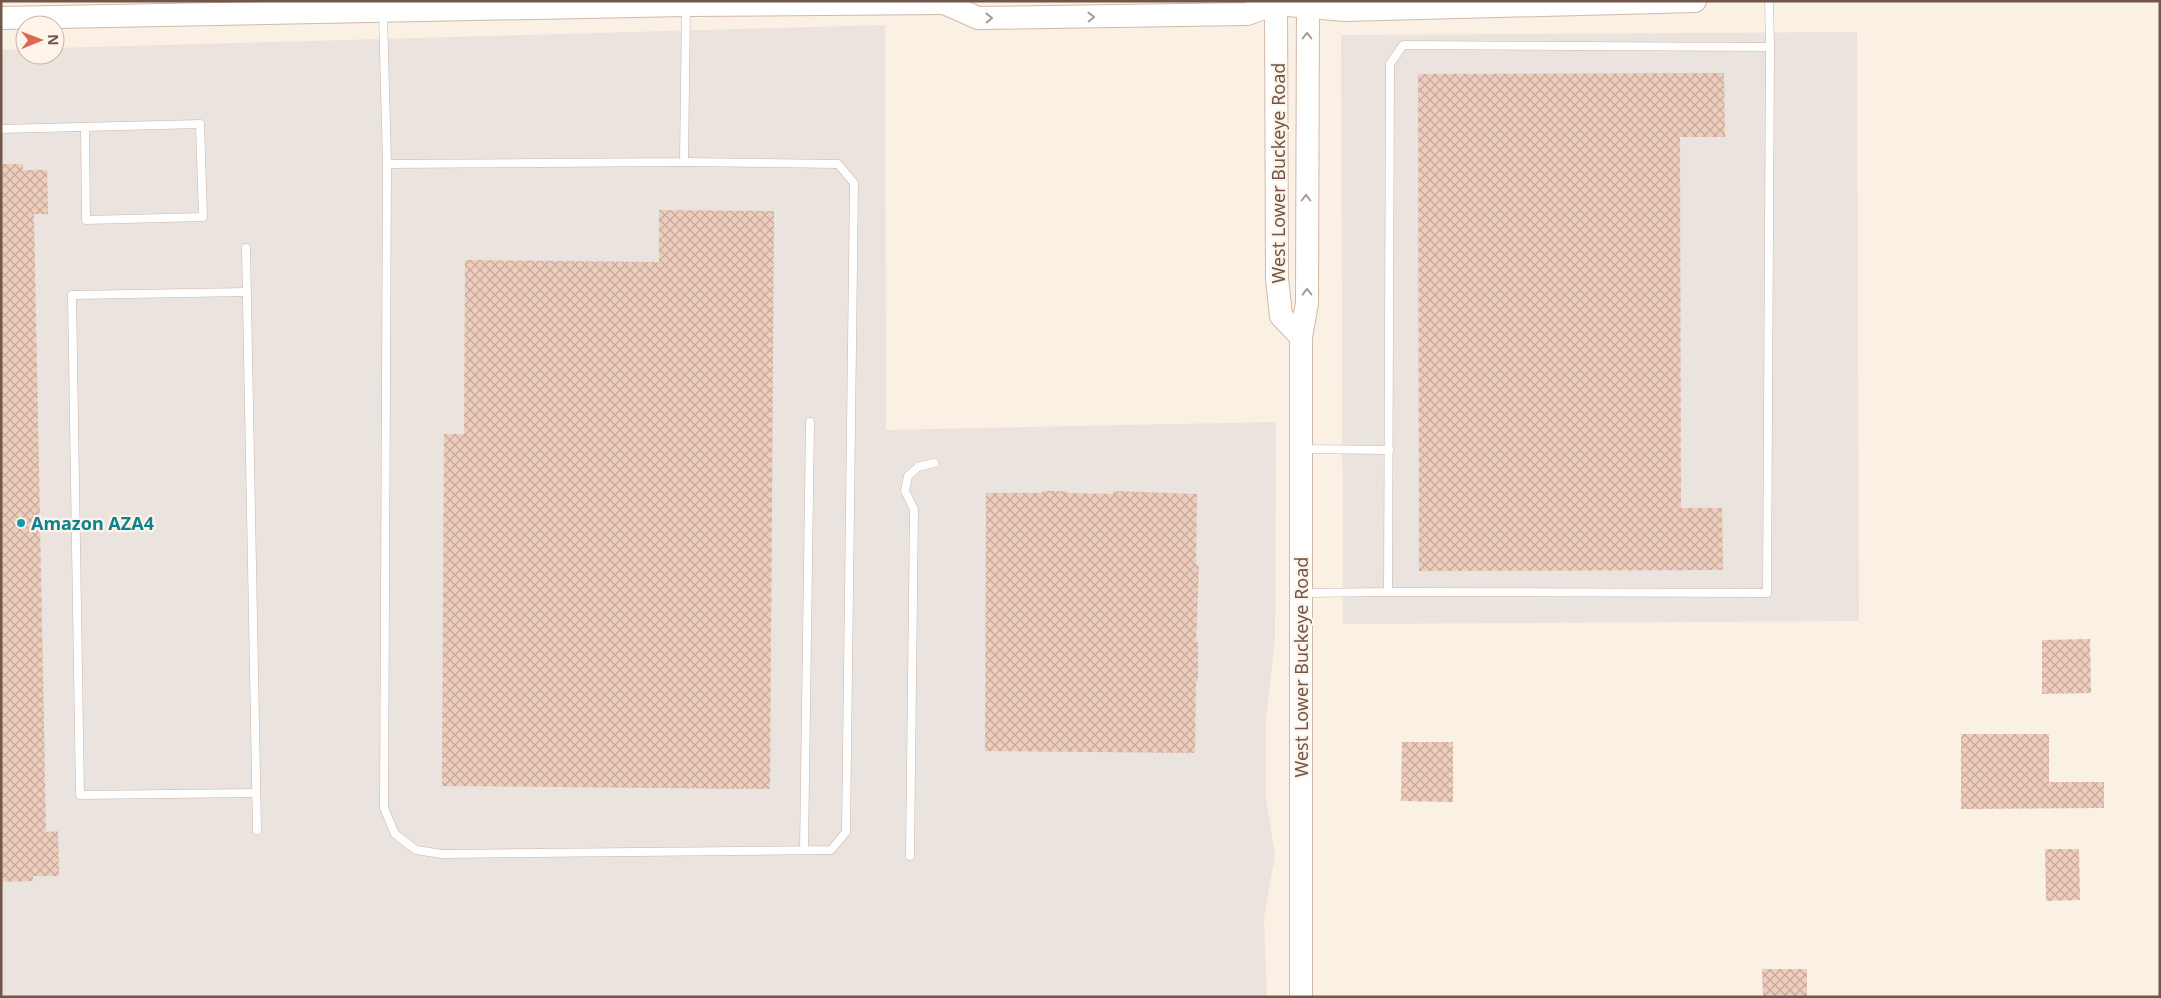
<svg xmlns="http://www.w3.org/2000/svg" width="2161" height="998" viewBox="0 0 2161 998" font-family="'Noto Sans',sans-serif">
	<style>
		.industrial { fill: #eae3de }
		.building { fill: url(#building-cross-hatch) }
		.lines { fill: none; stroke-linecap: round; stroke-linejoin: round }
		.lane-casing { stroke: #cbb7aa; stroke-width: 9 }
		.secondary-casing { stroke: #d0b9ab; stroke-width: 24 }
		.lane { stroke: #fff; stroke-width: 8 }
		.secondary { stroke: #fff; stroke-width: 22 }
		.oneway { stroke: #aa9a93 }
		.culture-dot { fill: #0f9aa8; stroke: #fef4e9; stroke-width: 2 }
		.labels { text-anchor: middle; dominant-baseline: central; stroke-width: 4.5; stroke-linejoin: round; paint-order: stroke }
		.street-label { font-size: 18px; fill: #71564b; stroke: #fef4e9 }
		.culture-label { font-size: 18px; font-weight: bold; fill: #0d838f; stroke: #fef4e9; text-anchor: start }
	</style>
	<defs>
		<pattern id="building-cross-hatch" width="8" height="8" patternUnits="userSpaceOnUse" patternTransform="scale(1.25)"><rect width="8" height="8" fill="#eecdbc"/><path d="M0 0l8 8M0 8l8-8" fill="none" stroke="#c5a99b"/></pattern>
	</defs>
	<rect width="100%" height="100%" fill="#faf0e3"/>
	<g class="industrial">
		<path d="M 885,25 L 886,430 L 1276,422 L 1275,639 L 1266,719 L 1266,798 L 1275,855 L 1264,917 L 1267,997 L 1,997 L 1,50 L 25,49 L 25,55 L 55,55 L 55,48 Z"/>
		<path d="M 1857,32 L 1859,621 L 1343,624 L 1341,35 Z"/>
	</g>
	<g class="building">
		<path d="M 1724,73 L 1725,137 L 1680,137 L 1681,508 L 1722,508 L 1723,570 L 1419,571 L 1418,74 Z"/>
		<path d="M 1,164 L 23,164 L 23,170 L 47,170 L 48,214 L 34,214 L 46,832 L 58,831 L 59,876 L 33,876 L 33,881 L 1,882 Z"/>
		<path d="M 659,210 L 774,211 L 770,789 L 442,786 L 444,434 L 464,434 L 465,260 L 659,262 Z"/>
		<path d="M 1042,491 L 1067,491 L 1067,493 L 1113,494 L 1113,491 L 1197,494 L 1196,565 L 1199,565 L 1196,642 L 1198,642 L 1198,681 L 1196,681 L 1195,753 L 985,751 L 986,493 L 1042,493 Z"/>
		<path d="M 2090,639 L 2091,693 L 2042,694 L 2042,640 Z"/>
		<path d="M 1961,734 L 2049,734 L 2049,782 L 2104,782 L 2104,808 L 1961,809 Z"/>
		<path d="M 1402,742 L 1453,742 L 1453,802 L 1401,801 Z"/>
		<path d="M 2045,849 L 2079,849 L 2080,900 L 2046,901 Z"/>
		<path d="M 1762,969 L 1807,969 L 1807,997 L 1763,997 Z"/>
	</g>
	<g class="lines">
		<g class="lane-casing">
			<g id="lane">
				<path d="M 383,13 L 387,164 L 684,162 L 686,7"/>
				<path d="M 1,129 L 200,124 L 203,217 L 86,220 L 85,127"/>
				<path d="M 387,164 L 384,808 L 395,834 L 416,850 L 442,854 L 831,850 L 846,832 L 854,183 L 838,164 L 684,162"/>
				<path d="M 246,248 L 257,830"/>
				<path d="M 247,292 L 72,295 L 80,795 L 256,793"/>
				<path d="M 1303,449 L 1389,450"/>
				<path d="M 1388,592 L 1767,593 L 1770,47"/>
				<path d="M 1304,593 L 1388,592 L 1390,64 L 1403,45 L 1770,47 L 1769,1"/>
				<path d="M 804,850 L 810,422"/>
				<path d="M 910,856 L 914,509 L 905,491 L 908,476 L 918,467 L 934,463"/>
			</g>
		</g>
		<g class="secondary-casing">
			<g id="secondary">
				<path d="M 1276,1 L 1277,278 L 1281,316 L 1301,337"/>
				<path d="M 944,3 L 978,18 L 1247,14 L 1276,4 L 1345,10 L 1695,1"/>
				<path d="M 1,18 L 686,5 L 944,3 L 949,1"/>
				<path d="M 1301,997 L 1301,337 L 1307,303 L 1308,1"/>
			</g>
		</g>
		<use href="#lane" class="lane"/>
		<use href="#secondary" class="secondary"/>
	</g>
	<defs><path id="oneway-chevron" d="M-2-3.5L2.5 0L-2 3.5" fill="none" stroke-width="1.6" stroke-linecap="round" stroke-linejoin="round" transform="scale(1.25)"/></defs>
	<g class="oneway">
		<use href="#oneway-chevron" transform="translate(1091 17) rotate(-1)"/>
		<use href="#oneway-chevron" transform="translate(989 18) rotate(-1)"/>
		<use href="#oneway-chevron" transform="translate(1307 36) rotate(-90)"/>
		<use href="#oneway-chevron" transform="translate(1306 198) rotate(-90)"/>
		<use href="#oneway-chevron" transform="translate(1307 292) rotate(-91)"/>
	</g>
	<circle class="culture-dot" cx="21" cy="523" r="5"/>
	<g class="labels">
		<g class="street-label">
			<text transform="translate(1278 173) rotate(-90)">West Lower Buckeye Road</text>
			<text transform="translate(1301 667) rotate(-90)">West Lower Buckeye Road</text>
		</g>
		<g class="culture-label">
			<text x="31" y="523">Amazon AZA4</text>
		</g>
	</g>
	<rect width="2161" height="998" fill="none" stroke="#71564b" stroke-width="5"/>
	<g transform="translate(40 40) rotate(89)"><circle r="24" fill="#fef4e9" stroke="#c6b5aa"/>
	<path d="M0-4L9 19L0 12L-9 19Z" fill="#dd6750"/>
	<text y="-8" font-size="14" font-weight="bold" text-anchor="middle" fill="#71564b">N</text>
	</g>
</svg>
